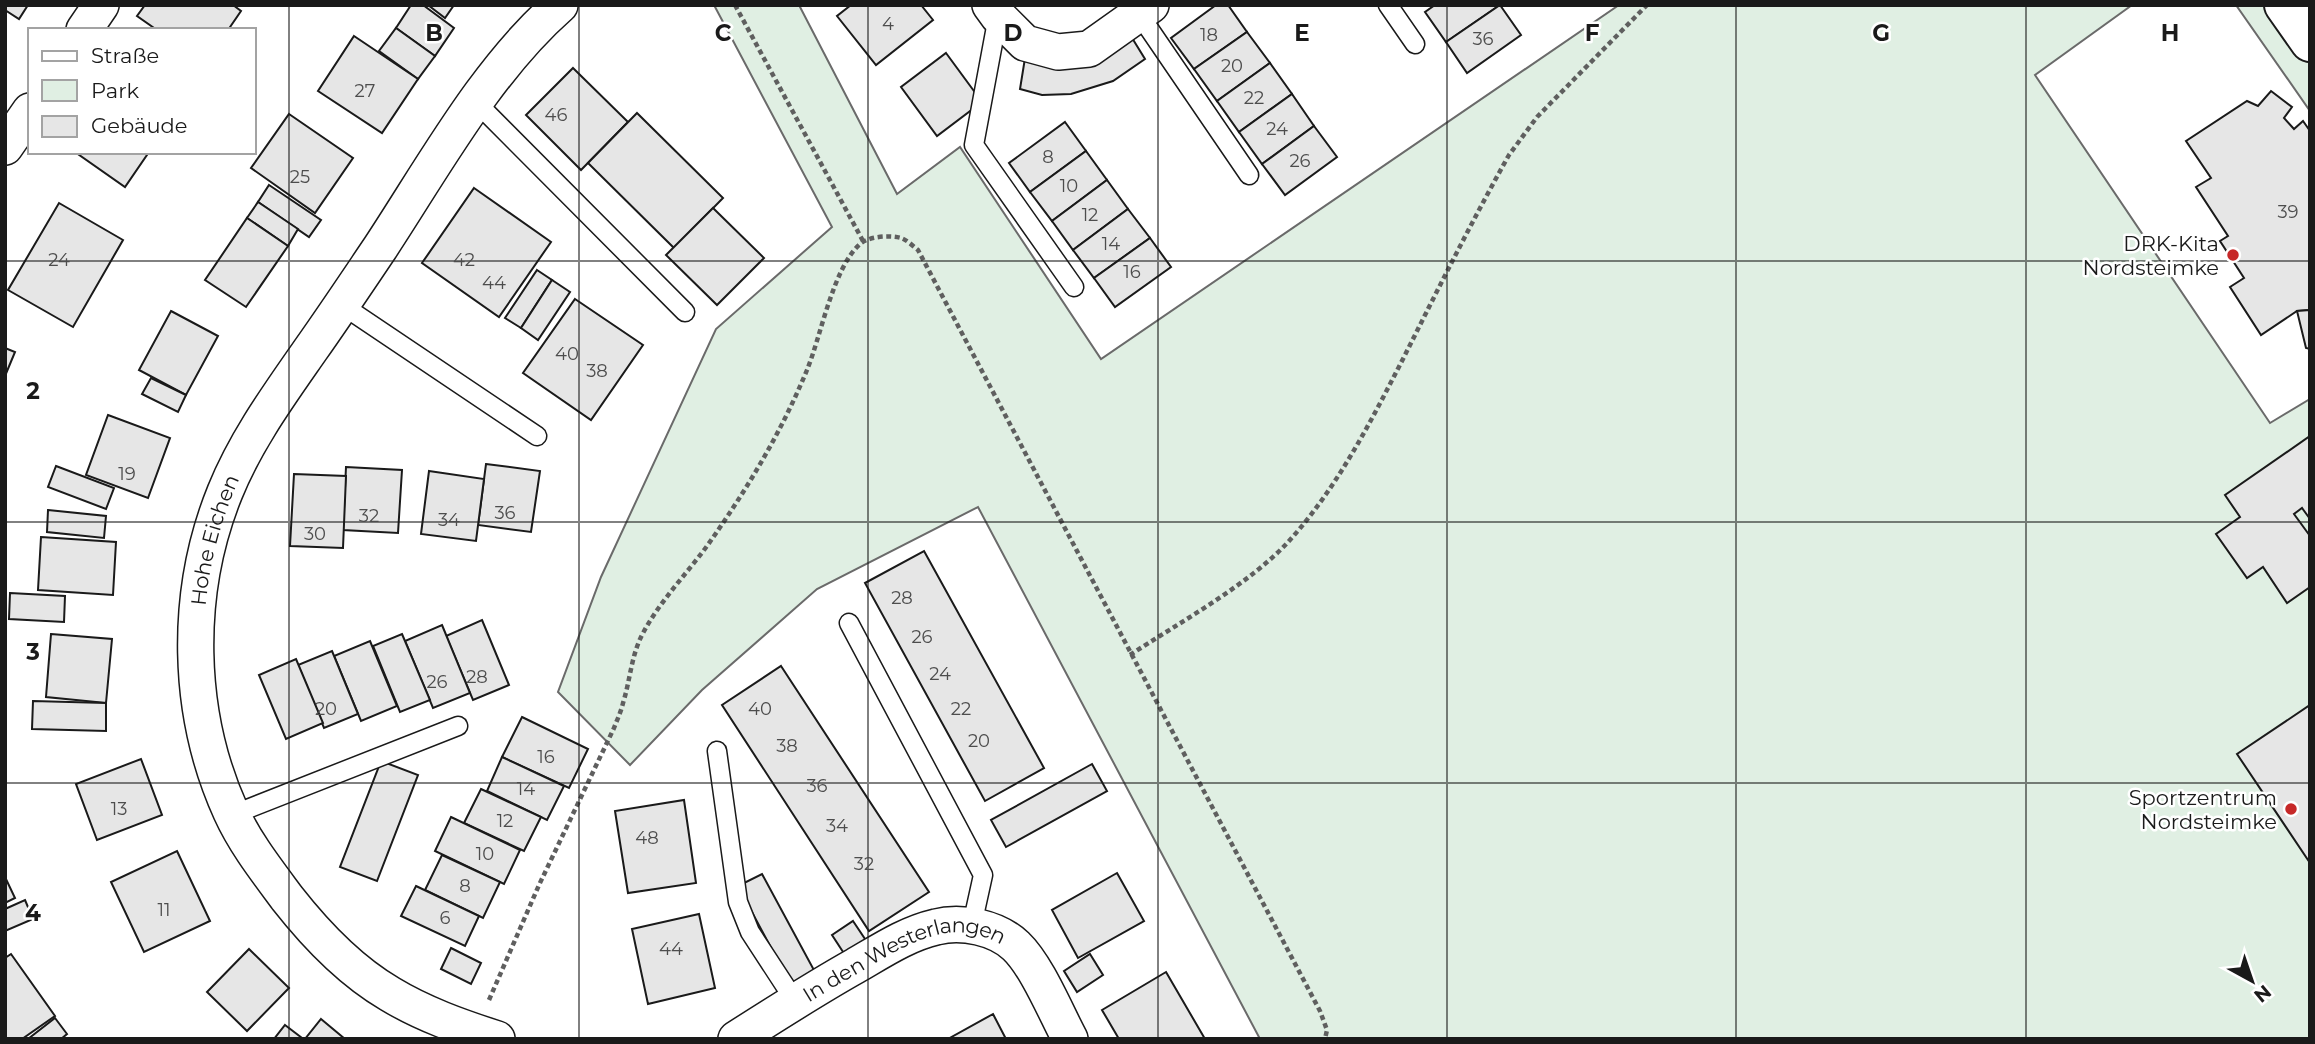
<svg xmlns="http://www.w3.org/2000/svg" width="2315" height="1044" viewBox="0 0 2315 1044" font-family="Montserrat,sans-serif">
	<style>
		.green { fill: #e0efe3; stroke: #6a6a6a; stroke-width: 2 }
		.building { fill: #e6e6e6; stroke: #1a1a1a; stroke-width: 2 }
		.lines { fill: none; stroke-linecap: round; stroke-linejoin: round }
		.lane-casing { stroke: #1a1a1a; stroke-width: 21 }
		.street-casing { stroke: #1a1a1a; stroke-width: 38 }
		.secondary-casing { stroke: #1a1a1a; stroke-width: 42 }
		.path { stroke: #5f5f5f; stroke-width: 4.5; stroke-dasharray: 5 3.5; stroke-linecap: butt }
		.lane { stroke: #fff; stroke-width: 18 }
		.street { stroke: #fff; stroke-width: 35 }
		.secondary { stroke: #fff; stroke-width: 38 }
		.grid { fill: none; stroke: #1a1a1a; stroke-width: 2; stroke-opacity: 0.55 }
		.poi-dot { fill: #c62828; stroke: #fff; stroke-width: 2.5 }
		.labels { text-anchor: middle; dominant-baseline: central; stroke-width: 5; stroke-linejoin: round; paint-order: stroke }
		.number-label { font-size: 18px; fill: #4d4d4d }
		.poi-label { font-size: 21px; fill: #1a1a1a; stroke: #fff; text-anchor: end }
		.street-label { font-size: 21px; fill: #1a1a1a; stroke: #fff }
		.grid-label { font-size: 23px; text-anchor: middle; font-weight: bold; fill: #1a1a1a; stroke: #fff; stroke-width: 5; stroke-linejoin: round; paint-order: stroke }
	</style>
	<rect width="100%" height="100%" fill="#fff"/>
	<g class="green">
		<path d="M 714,5 L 799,5 L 897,194 L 960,147 L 1101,359 L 1619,5 L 2132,5 L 2035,75 L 2270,423 L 2310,399 L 2310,1039 L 1260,1039 L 978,507 L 817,589 L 702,690 L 630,765 L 558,692 L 601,577 L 716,329 L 832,227 Z"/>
		<path d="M 2236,5 L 2310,5 L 2310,111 Z"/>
	</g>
	<g class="building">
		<path d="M 5,5 L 28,5 L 19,19 L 5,10 Z"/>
		<path d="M 145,5 L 233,5 L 241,11 L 228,30 L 157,30 L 137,16 Z"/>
		<path d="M 411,5 L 423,5 L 454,28 L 435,56 L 396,28 Z"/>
		<path d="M 428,5 L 454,5 L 445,18 Z"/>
		<path d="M 851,5 L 921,5 L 933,20 L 876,65 L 837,16 Z"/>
		<path d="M 1216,5 L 1228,5 L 1247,32 L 1194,69 L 1171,38 Z"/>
		<path d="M 1435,5 L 1500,5 L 1446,42 L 1425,12 Z"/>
		<path d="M 1500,5 L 1521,35 L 1467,73 L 1446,42 Z"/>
		<path d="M 396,28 L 435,56 L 418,79 L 379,51 Z"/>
		<path d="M 1247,32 L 1270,63 L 1217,101 L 1194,69 Z"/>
		<path d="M 1129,33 L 1145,59 L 1113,81 L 1071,94 L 1042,95 L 1020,89 L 1025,58 Z"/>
		<path d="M 354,36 L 418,79 L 382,133 L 318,91 Z"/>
		<path d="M 946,53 L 982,102 L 937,136 L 901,87 Z"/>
		<path d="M 1270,63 L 1292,94 L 1239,132 L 1217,101 Z"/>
		<path d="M 573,68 L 628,122 L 581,170 L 526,115 Z"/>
		<path d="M 2271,91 L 2292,107 L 2284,118 L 2294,129 L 2303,121 L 2310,131 L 2310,310 L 2297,311 L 2261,335 L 2230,287 L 2244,278 L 2220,241 L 2228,236 L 2196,187 L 2211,178 L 2186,141 L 2247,101 L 2258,106 Z"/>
		<path d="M 1292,94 L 1314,126 L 1262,164 L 1239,132 Z"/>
		<path d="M 637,113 L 723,198 L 674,248 L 588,163 Z"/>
		<path d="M 289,114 L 353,158 L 315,213 L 251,168 Z"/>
		<path d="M 1065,122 L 1086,151 L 1030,192 L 1009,163 Z"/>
		<path d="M 1314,126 L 1337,157 L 1285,195 L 1262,164 Z"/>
		<path d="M 1086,151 L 1107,180 L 1052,221 L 1030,192 Z"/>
		<path d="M 75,152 L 149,152 L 125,187 Z"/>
		<path d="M 1107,180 L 1128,209 L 1073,250 L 1052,221 Z"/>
		<path d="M 269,185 L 321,220 L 309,237 L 258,202 Z"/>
		<path d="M 474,188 L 551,242 L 499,317 L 422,263 Z"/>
		<path d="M 258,202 L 298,229 L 288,246 L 247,218 Z"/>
		<path d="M 59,203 L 123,240 L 73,327 L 8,290 Z"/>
		<path d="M 713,208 L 764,258 L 717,305 L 666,255 Z"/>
		<path d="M 1128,209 L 1150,238 L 1094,278 L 1073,250 Z"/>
		<path d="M 247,218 L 288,246 L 246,307 L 205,280 Z"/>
		<path d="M 1150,238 L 1171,267 L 1115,307 L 1094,278 Z"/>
		<path d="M 537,270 L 552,280 L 521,328 L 505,318 Z"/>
		<path d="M 552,280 L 570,292 L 538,340 L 521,328 Z"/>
		<path d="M 575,299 L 643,345 L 591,420 L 523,373 Z"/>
		<path d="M 2310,310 L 2310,349 L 2306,348 L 2297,311 Z"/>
		<path d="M 171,311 L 218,336 L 186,395 L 139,370 Z"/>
		<path d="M 5,348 L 15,352 L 5,376 Z"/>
		<path d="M 151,378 L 186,395 L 178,412 L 142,394 Z"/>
		<path d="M 108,415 L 170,438 L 148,498 L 86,475 Z"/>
		<path d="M 2310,436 L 2310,519 L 2302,508 L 2294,514 L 2310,536 L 2310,587 L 2287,603 L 2263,567 L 2247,578 L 2216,534 L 2240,517 L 2225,495 Z"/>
		<path d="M 486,464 L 540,471 L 531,532 L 478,525 Z"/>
		<path d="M 56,466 L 114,488 L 106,509 L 48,487 Z"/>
		<path d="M 346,467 L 402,470 L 398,533 L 343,530 Z"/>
		<path d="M 429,471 L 484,479 L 476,541 L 421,534 Z"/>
		<path d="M 294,474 L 346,476 L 343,548 L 290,546 Z"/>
		<path d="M 48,510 L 106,516 L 104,538 L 47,532 Z"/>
		<path d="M 41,537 L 116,542 L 113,595 L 38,590 Z"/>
		<path d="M 924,551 L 1044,768 L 985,801 L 865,583 Z"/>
		<path d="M 10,593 L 65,596 L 64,622 L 9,619 Z"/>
		<path d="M 482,620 L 509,685 L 473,700 L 446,636 Z"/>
		<path d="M 442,625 L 470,693 L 433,708 L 405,641 Z"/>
		<path d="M 51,634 L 112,639 L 106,703 L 46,697 Z"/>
		<path d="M 402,634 L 430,700 L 400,712 L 373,646 Z"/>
		<path d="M 370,641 L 397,706 L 361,721 L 334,656 Z"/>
		<path d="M 332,651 L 358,714 L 324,728 L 298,665 Z"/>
		<path d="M 296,659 L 323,723 L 286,739 L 259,675 Z"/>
		<path d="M 781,666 L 929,892 L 869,931 L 722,705 Z"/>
		<path d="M 33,701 L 106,703 L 106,731 L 32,729 Z"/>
		<path d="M 2310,705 L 2310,863 L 2237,754 Z"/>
		<path d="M 522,717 L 588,749 L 569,788 L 502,757 Z"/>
		<path d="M 502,757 L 564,786 L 547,820 L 487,791 Z"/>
		<path d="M 141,759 L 162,815 L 97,840 L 76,784 Z"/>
		<path d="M 381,761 L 418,775 L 377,881 L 340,867 Z"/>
		<path d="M 1092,764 L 1107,791 L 1006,847 L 991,820 Z"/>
		<path d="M 481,789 L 541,817 L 524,851 L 464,823 Z"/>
		<path d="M 684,800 L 696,883 L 628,893 L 615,811 Z"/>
		<path d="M 451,817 L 520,850 L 504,884 L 435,851 Z"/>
		<path d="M 177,851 L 210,921 L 144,952 L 111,882 Z"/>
		<path d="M 442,855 L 500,882 L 483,918 L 425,890 Z"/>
		<path d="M 1117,873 L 1144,921 L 1078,958 L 1052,910 Z"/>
		<path d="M 762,874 L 815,972 L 791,985 L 738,886 Z"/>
		<path d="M 5,877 L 15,898 L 5,903 Z"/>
		<path d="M 416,886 L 479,916 L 465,946 L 401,916 Z"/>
		<path d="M 25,900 L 33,919 L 5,931 L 5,909 Z"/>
		<path d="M 699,914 L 715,988 L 648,1004 L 632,929 Z"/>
		<path d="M 853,921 L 869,945 L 847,958 L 832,935 Z"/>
		<path d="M 451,948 L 481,963 L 471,984 L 441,969 Z"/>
		<path d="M 249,949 L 289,988 L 247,1031 L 207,992 Z"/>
		<path d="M 11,954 L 55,1016 L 22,1039 L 5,1039 L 5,958 Z"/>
		<path d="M 1090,954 L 1103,975 L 1077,992 L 1064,971 Z"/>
		<path d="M 1166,972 L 1205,1039 L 1119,1039 L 1102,1010 Z"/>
		<path d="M 993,1014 L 1006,1039 L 948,1039 Z"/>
		<path d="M 55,1018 L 67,1034 L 61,1039 L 28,1039 Z"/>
		<path d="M 321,1019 L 345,1039 L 305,1039 Z"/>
		<path d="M 285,1025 L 302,1038 L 302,1039 L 274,1039 Z"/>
	</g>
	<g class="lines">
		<g class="lane-casing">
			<g id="lane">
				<path d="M 1388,5 L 1415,44"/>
				<path d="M 1139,14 L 1249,175"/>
				<path d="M 998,16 L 974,145 L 1074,287"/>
				<path d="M 476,102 L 685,312"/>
				<path d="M 342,305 L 537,436"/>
				<path d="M 849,623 L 983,875 L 972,925"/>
				<path d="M 717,751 L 738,902 L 750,932 L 795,1001"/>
				<path d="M 232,815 L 458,726"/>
			</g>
		</g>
		<g class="street-casing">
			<g id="street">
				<path d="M 990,5 L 998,16 L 1025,43 L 1058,52 L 1089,49 L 1151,5"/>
				<path d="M 84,30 L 101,5"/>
				<path d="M 5,147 L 30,111"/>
				<path id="s1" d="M 497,1039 C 460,1027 423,1014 390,994 C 349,970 316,935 287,898 C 267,871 245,843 231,812 C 186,713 184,593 225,492 C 246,440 279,395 311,349 C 335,315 357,282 380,248 C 434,166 486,70 560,5"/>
				<path id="s2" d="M 736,1039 C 775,1014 814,989 855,966 C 881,951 906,934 936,927 C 962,920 997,928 1016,946 C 1037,966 1056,1013 1070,1039"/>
			</g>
		</g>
		<g class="secondary-casing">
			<path id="secondary" d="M 2284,5 L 2310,42"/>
		</g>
		<g class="path">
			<path d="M 735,5 L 863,241"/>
			<path d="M 1130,655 C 1180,622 1250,584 1289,541 C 1338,487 1371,421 1404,357 C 1438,289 1472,221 1509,155 L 1537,117 L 1647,5"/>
			<path d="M 489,1000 L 539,885 L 614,728 C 617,720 621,712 623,703 C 630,681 631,658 641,637 C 658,603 685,576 707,546 C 746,491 781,433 807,370 C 821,336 833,268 860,244 C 869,236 890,235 901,238 C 907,240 913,246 918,250 L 1320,1011 L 1327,1030 L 1325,1039"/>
		</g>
		<use href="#lane" class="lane"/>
		<use href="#street" class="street"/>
		<use href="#secondary" class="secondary"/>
	</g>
	<path class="grid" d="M 289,5 L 289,1039M 579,5 L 579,1039M 868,5 L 868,1039M 1158,5 L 1158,1039M 1447,5 L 1447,1039M 1736,5 L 1736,1039M 2026,5 L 2026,1039M 5,261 L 2310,261M 5,522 L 2310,522M 5,783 L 2310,783"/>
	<g class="poi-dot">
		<circle cx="2233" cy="255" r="7"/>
		<circle cx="2291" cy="809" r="7"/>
	</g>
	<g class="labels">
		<g class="number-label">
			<text x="888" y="24">4</text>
			<text x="1209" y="35">18</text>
			<text x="1483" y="39">36</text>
			<text x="1232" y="66">20</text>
			<text x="365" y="91">27</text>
			<text x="1254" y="98">22</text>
			<text x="556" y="115">46</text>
			<text x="1277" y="129">24</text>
			<text x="1048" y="157">8</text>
			<text x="1300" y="161">26</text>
			<text x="300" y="177">25</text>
			<text x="1069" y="186">10</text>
			<text x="2288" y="212">39</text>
			<text x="1090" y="215">12</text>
			<text x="1111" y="244">14</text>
			<text x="59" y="260">24</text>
			<text x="464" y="260">42</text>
			<text x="1132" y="272">16</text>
			<text x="494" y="283">44</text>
			<text x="567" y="354">40</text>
			<text x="597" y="371">38</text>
			<text x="127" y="474">19</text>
			<text x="505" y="513">36</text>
			<text x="369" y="516">32</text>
			<text x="449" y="520">34</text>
			<text x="315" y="534">30</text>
			<text x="902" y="598">28</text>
			<text x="922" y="637">26</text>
			<text x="940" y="674">24</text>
			<text x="477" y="677">28</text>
			<text x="437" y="682">26</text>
			<text x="326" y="709">20</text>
			<text x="760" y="709">40</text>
			<text x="961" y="709">22</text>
			<text x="979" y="741">20</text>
			<text x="787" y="746">38</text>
			<text x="546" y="757">16</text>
			<text x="817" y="786">36</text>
			<text x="526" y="789">14</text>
			<text x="119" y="809">13</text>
			<text x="505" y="821">12</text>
			<text x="837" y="826">34</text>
			<text x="647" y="838">48</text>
			<text x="485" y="854">10</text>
			<text x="864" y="864">32</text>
			<text x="465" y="886">8</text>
			<text x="164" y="910">11</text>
			<text x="445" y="918">6</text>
			<text x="671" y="949">44</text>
		</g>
		<g class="poi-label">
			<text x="2219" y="243">DRK-Kita<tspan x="2219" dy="24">Nordsteimke</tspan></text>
			<text x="2277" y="797">Sportzentrum<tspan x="2277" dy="24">Nordsteimke</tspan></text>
		</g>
		<g class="street-label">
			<text stroke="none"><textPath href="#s1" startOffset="640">Hohe Eichen</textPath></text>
			<text stroke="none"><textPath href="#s2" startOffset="191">In den Westerlangen</textPath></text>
		</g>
	</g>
	<g class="grid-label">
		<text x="434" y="41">B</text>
		<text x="723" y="41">C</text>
		<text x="1013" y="41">D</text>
		<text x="1302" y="41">E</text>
		<text x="1592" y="41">F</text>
		<text x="1881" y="41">G</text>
		<text x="2170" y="41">H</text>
		<text x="33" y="399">2</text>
		<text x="33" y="660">3</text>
		<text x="33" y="921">4</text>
	</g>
	<rect width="2315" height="1044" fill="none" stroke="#1a1a1a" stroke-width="14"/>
	<rect x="28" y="28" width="228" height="126" fill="#ffffff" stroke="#a3a3a3" stroke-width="2"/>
	<rect x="42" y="51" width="35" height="10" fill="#ffffff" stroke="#a3a3a3" stroke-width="2"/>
	<text x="91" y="63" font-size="21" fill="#1a1a1a">Straße</text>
	<rect x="42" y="80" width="35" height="21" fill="#e0efe3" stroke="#a3a3a3" stroke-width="2"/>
	<text x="91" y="98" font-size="21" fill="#1a1a1a">Park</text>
	<rect x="42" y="116" width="35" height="21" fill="#e6e6e6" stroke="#a3a3a3" stroke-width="2"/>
	<text x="91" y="133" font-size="21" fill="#1a1a1a">Gebäude</text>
	<g transform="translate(2252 981) rotate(140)" stroke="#ffffff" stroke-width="5" paint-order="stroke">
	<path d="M0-5L12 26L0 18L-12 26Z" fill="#1a1a1a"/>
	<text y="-10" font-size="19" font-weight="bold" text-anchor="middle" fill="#1a1a1a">N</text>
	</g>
</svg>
